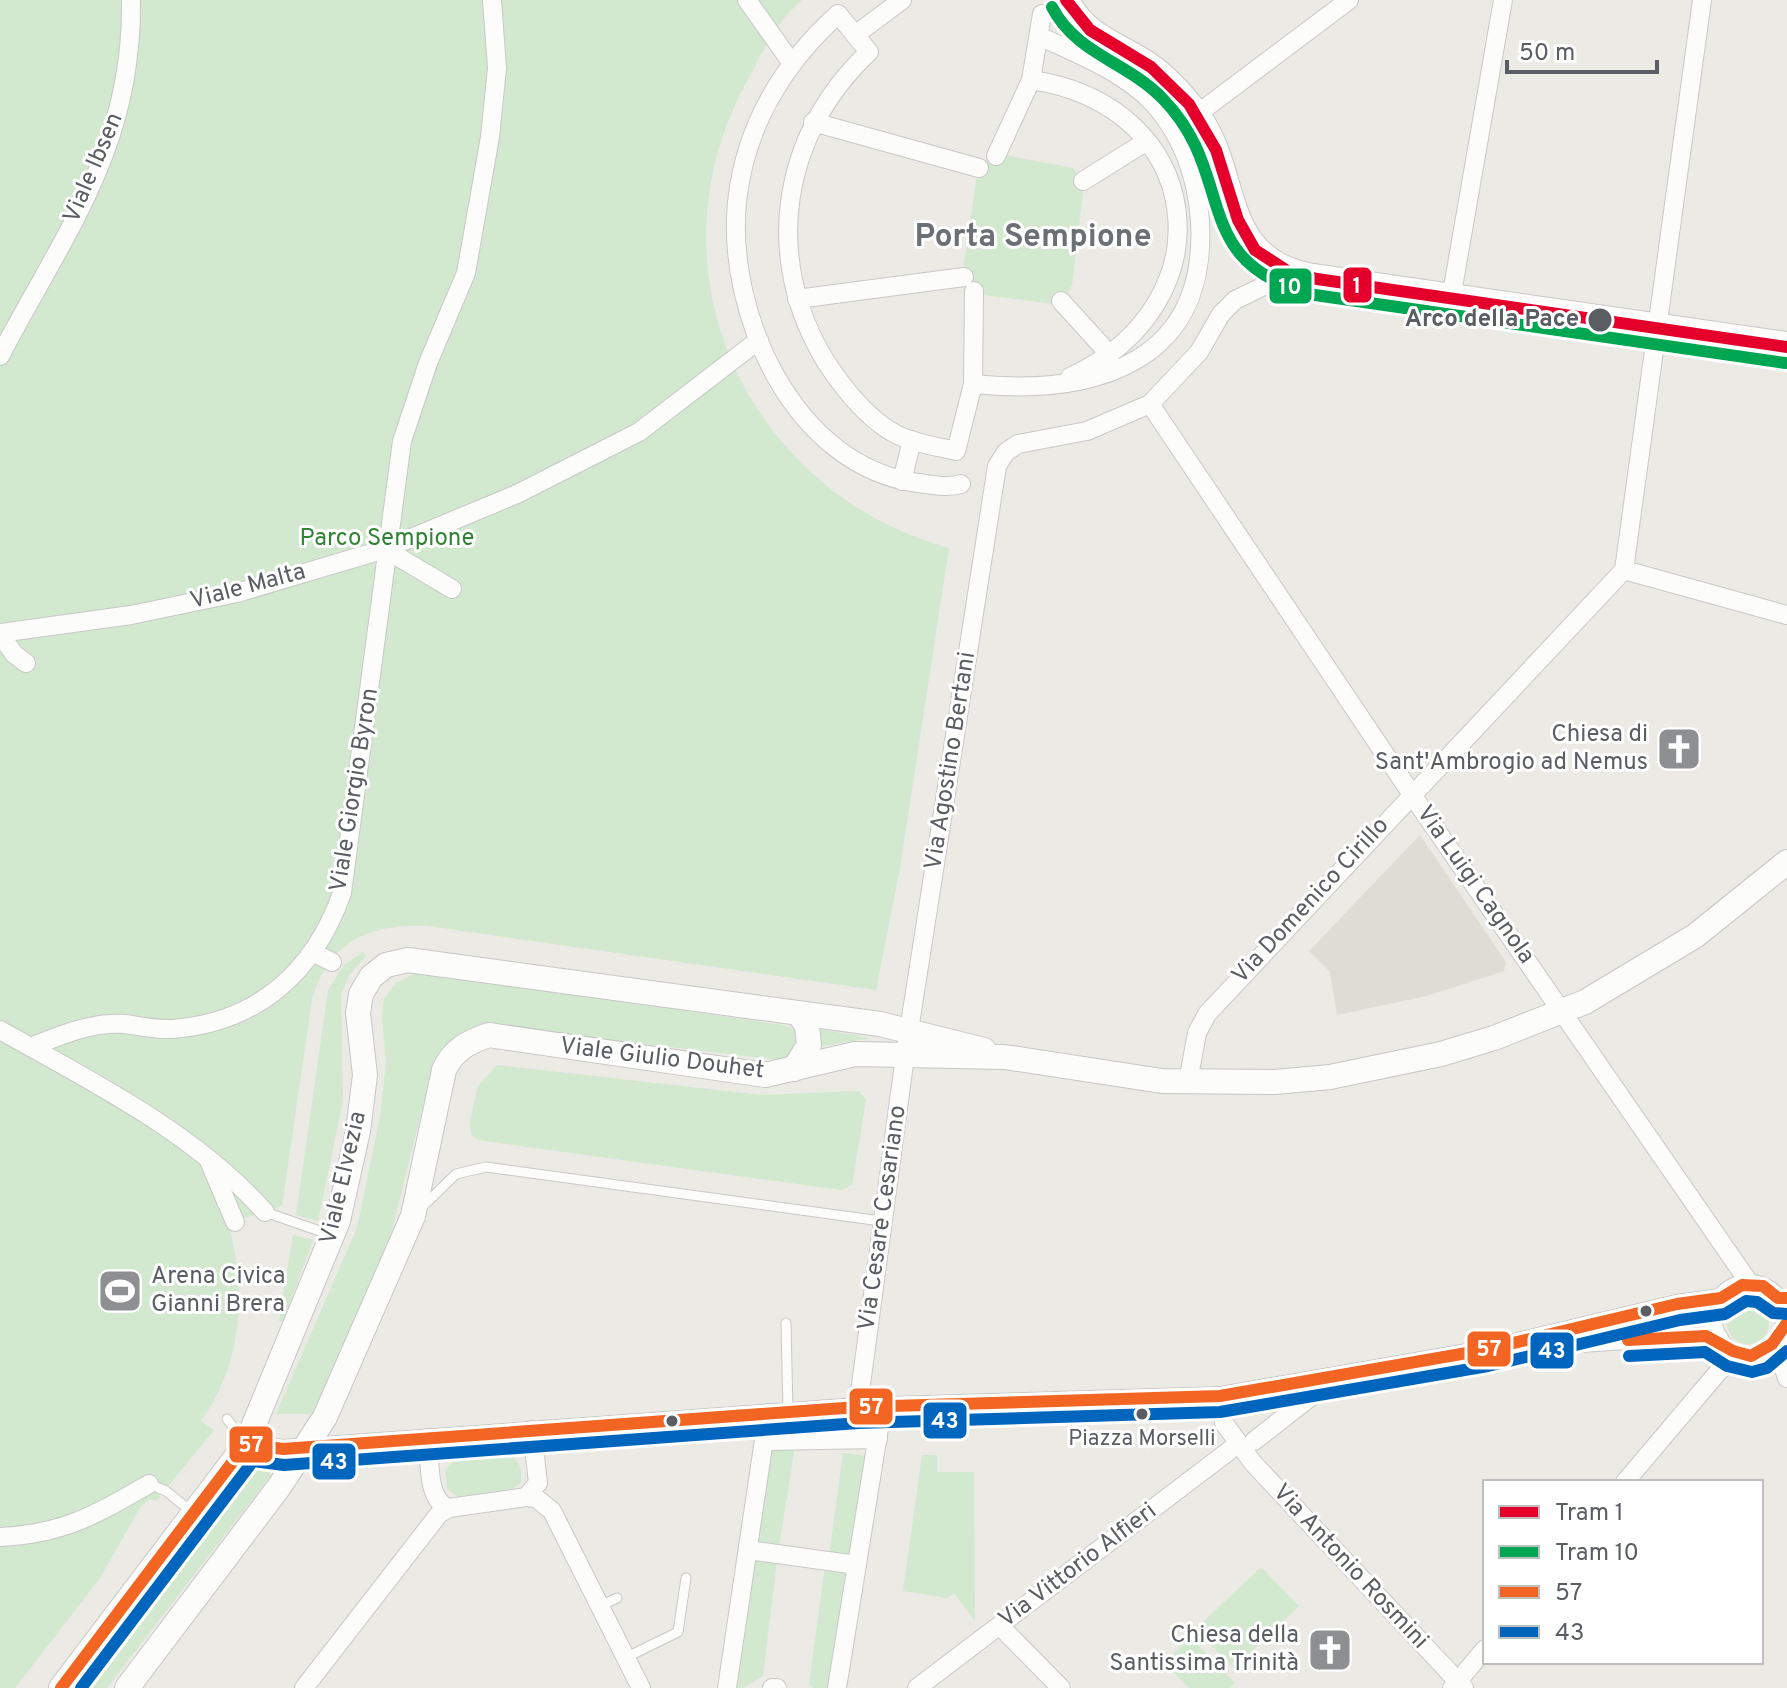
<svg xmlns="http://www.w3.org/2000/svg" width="1787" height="1688" viewBox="0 0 1787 1688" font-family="Overpass,sans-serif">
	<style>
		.education { fill: #dedcd4 }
		.green { fill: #d2e8cf }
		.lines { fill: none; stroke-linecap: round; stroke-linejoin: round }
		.lane-casing { stroke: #c8c8c7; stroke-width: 11 }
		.street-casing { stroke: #c8c8c7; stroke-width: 20 }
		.secondary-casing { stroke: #c6c7c5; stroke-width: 26 }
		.lane { stroke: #fcfcfb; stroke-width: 9 }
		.street { stroke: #fcfcfb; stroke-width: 18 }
		.secondary { stroke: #fcfcfb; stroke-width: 24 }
		.bus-1-casing { stroke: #fff; stroke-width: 18 }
		.bus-2-casing { stroke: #fff; stroke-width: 18 }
		.bus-1 { stroke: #f26522; stroke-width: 12 }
		.bus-2 { stroke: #0065bd; stroke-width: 12 }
		.tram-1-casing { stroke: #fff; stroke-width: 18 }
		.tram-2-casing { stroke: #fff; stroke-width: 18 }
		.tram-1 { stroke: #e4002b; stroke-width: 12 }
		.tram-2 { stroke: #00a651; stroke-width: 12 }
		.stop-dot { fill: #5a5e63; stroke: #fff; stroke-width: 3 }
		.labels { text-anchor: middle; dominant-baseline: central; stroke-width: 6; stroke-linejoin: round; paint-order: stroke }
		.bus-label { font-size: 22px; fill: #5a5e63; stroke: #fff }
		.street-label { font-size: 24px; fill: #5a5e63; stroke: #fff }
		.stop-label { font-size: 24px; font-weight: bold; fill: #5a5e63; stroke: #fff; text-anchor: end }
		.park-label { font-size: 24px; fill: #318433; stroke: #fff }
		.poi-label { font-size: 24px; fill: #5a5e63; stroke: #fff; text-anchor: end }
		.district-label { font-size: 32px; font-weight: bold; fill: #6b7075; stroke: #fff }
		.line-badge { stroke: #fff; stroke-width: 3 }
		.badge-label { font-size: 22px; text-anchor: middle; font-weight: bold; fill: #fff }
	</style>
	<rect width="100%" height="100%" fill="#ebeae5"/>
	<path class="education" d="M 1420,835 L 1506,962 L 1504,971 L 1427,996 L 1337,1015 L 1330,972 L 1309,951 Z"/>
	<g class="green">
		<path d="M 0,0 L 802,0 C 775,23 761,55 745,85 C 645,272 747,492 949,548 L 900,868 L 876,990 L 428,926 C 369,924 330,940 312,999 L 282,1206 L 228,1223 C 247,1291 243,1362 201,1421 L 214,1430 L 156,1501 L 150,1499 L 141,1506 L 100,1578 L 15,1688 L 0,1688 Z"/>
		<path d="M 1004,155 L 1073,168 L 1084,185 L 1072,285 L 1067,295 L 1054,304 L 984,295 L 967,284 L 963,271 L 977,175 L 984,163 Z"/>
		<path d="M 363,952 L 366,956 L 350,974 L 341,994 L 343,1100 L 318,1221 L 296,1215 L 328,990 L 345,964 Z"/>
		<path d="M 414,974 L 452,977 L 783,1025 L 796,1030 L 800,1043 L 787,1059 L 778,1060 L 494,1026 C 465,1027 450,1037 434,1061 L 390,1238 L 312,1414 L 276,1414 L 357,1228 L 380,1117 L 386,1062 L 382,1017 L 384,999 L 396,983 Z"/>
		<path d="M 818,1029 L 871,1038 L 816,1047 Z"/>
		<path d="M 497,1065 L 761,1095 L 859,1091 L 866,1100 L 852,1185 L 841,1190 L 478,1140 L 471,1134 L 470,1121 L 478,1086 Z"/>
		<path d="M 293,1235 L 313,1240 L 283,1322 L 279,1321 Z"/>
		<circle cx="1748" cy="1323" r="21"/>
		<path d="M 772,1443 L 795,1446 L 779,1547 L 756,1544 Z"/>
		<path d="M 843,1453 L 866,1456 L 850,1558 L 829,1556 Z"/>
		<path d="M 922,1455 L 937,1455 L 937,1472 L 974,1472 L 975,1621 L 954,1593 L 947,1598 L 903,1591 Z"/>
		<path d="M 510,1456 C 521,1461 522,1471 521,1483 L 508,1491 L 458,1497 L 447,1489 L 445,1471 L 452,1462 Z"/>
		<path d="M 256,1465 L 265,1467 L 271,1475 L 107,1688 L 77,1688 L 246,1466 Z"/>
		<path d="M 753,1557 L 777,1560 L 763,1676 L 743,1688 L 735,1688 Z"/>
		<path d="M 825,1566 L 847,1570 L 827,1688 L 813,1688 L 809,1684 Z"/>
		<path d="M 1261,1567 L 1299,1606 L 1234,1668 L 1196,1629 Z"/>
		<path d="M 1190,1637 L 1235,1683 L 1230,1688 L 1189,1688 L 1164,1663 Z"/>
	</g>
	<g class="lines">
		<g class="lane-casing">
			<g id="lane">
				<path d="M 421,1208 L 456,1174 L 486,1167 L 881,1221"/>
				<path d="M 265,1212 L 331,1235"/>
				<path d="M 786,1323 L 788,1411"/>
				<path d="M 227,1419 L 244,1441"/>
				<path d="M 149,1484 L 166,1491 L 192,1512"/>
				<path d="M 600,1606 L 617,1598"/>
				<path d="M 627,1657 L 678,1632 L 686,1578"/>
			</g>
		</g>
		<g class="street-casing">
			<g id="street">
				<path d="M 747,0 L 791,62"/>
				<path d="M 1071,0 C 1086,32 1118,41 1146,59 C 1168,73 1186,93 1201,114 C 1244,174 1221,257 1313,273 L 1787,341"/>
				<path d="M 855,35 L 902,0"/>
				<path d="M 1031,80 C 1206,105 1231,303 1070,377"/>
				<path d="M 1200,112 L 1349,0"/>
				<path d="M 813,122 L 979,168"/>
				<path d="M 1180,144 L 1198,134"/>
				<path d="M 996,156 L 1031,80 L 1042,14"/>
				<path d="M 1083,181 L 1147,141"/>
				<path d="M 1452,293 L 1503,0"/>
				<path d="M 797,299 L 964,277"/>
				<path d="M 1061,301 L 1110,355"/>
				<path d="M 0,356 C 65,232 133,147 131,0"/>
				<path d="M 973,384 C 1092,396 1208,365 1200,221 C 1197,178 1183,137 1154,104 C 1124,72 1078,54 1039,36"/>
				<path d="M 1150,404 L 1419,805 L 1750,1284"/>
				<path d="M 902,481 L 912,440"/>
				<path d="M 961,484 C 947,488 933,485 918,483 C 795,467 726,315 737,202 C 745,127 783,64 838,14 L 869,52 C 781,134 762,258 826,362 C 843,388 865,416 892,432 C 911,443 935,446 956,451 L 973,384 L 974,291"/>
				<path d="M 385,549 L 452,589"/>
				<path d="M 1624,570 L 1787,615"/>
				<path d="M 0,633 L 131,615 L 237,593 L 385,549 L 517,494 L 639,432 L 759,340"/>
				<path d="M 0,634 L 14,654 L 26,663"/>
				<path d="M 314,953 L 332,962"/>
				<path d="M 0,1030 C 92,1082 194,1132 265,1212"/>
				<path d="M 31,1047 C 61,1035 91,1022 125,1024 C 140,1026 157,1030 173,1029 C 258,1022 314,972 342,893 L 402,441 L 428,363 L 466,273 L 490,137 L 497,68 L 492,0"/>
				<path d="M 1188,1082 L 1197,1033 L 1207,1014 L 1624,570 L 1702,0"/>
				<path d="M 209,1161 L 235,1222"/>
				<circle cx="1749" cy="1320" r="36"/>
				<path d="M 1776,1343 L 1787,1378"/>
				<path d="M 1538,1346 L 1683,1336 L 1719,1338"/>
				<path d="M 1220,1396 L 1224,1423 L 1253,1463 L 1464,1688"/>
				<path d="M 858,1407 L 905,1056 L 997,466 L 1006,452 L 1018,444 L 1087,431 L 1150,404 L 1199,352 L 1221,314 L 1235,300 L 1266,285 L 1313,273"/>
				<path d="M 428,1438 C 430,1458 426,1501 449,1508"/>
				<path d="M 766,1441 L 878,1439"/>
				<path d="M 1254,1441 L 1331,1381"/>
				<path d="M 246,1444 L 283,1449 L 858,1407 L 1220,1396 L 1484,1350 L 1677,1304 L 1721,1298"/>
				<path d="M 1625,1482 L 1719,1371 L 1740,1354"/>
				<path d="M 526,1497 L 538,1483 L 532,1430"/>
				<path d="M 0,1537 C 64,1534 95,1515 149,1484"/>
				<path d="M 748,1550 L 857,1565"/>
				<path d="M 1000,1626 L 1061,1688"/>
				<path d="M 304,1688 L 439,1514 L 449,1508 L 526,1497 L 536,1498 L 552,1511 L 641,1688"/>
				<path d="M 727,1688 L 768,1413"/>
				<path d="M 772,1688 L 777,1688"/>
				<path d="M 837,1688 L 880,1422"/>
				<path d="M 917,1688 L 1238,1444"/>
				<path d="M 1452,1688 L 1485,1649"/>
			</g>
		</g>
		<g class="secondary-casing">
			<g id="secondary">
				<path d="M 794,1069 L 809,1045 L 807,1026 L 800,1015"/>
				<path d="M 61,1688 L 246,1444 L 338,1221 L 358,1131 L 365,1075 L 358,1013 L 361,994 L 371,977 L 386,965 L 408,960 L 880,1024 L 984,1050"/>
				<path d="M 127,1688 L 279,1487 L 325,1417 L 413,1216 L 444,1070 C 453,1050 468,1042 489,1035 L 765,1075 L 855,1054 L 1005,1057 L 1162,1081 L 1275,1082 L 1330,1077 L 1441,1054 L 1494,1038 L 1585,1002 L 1695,936 L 1787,862"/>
			</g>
		</g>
		<use href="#lane" class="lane"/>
		<use href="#street" class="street"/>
		<use href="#secondary" class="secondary"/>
		<g class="bus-1-casing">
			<g id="bus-1">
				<path d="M 1628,1340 L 1706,1336 L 1733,1351 L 1751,1356 L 1772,1344 L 1787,1323"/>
				<path d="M 61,1688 L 246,1444 L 283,1449 L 858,1407 L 1220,1396 L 1484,1350 L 1677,1304 L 1721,1298 L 1742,1285 L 1763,1286 L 1778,1298 L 1787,1298"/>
			</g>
		</g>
		<g class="bus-2-casing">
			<g id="bus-2">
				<path d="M 1629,1356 L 1705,1352 L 1727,1366 L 1752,1372 L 1767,1368 L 1787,1351"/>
				<path d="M 81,1688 L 253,1461 L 284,1465 L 859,1423 L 1220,1412 L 1488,1366 L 1680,1320 L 1725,1314 L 1746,1301 L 1757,1302 L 1773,1313 L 1787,1314"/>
			</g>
		</g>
		<use href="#bus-1" class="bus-1"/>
		<use href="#bus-2" class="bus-2"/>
		<g class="tram-1-casing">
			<path id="tram-1" d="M 1066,0 L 1090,30 L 1151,67 L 1189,104 L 1216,150 L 1238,220 L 1255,250 L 1289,272 L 1317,279 L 1787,347"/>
		</g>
		<g class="tram-2-casing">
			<path id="tram-2" d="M 1052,7 C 1076,54 1128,62 1163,99 C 1239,177 1186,263 1315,295 L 1785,363"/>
		</g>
		<use href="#tram-1" class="tram-1"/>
		<use href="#tram-2" class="tram-2"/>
	</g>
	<defs>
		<g id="church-square" transform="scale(2.3)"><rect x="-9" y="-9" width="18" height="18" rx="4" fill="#8d8f90" stroke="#fff"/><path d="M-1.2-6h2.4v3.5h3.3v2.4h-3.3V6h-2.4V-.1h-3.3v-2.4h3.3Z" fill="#fff"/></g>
		<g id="stadium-square" transform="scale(2.3)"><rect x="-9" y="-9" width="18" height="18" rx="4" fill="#8d8f90" stroke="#fff"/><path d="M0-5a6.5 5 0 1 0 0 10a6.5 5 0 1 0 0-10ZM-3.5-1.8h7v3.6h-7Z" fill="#fff"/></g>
	</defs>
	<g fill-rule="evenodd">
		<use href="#church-square" x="1679" y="749"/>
		<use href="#stadium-square" x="120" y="1291"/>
		<use href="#church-square" x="1330" y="1650"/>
	</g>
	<g class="stop-dot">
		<circle cx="1600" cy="320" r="13"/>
		<circle cx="1646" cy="1311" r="7"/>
		<circle cx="1142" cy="1414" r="7"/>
		<circle cx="672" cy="1421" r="7"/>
	</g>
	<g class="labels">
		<g class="bus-label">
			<text x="1142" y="1439">Piazza Morselli</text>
		</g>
		<g class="street-label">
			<text transform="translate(94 168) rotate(-67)">Viale Ibsen</text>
			<text transform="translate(248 587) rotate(-15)">Viale Malta</text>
			<text transform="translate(951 761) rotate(-81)">Via Agostino Bertani</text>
			<text transform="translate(355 790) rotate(-81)">Viale Giorgio Byron</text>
			<text transform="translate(1475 885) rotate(55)">Via Luigi Cagnola</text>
			<text transform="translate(1311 901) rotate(-47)">Via Domenico Cirillo</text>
			<text transform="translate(662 1059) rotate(7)">Viale Giulio Douhet</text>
			<text transform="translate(344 1178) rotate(-77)">Viale Elvezia</text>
			<text transform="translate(883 1218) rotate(-82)">Via Cesare Cesariano</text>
			<text transform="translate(1078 1566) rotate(-37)">Via Vittorio Alfieri</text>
			<text transform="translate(1350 1567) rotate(47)">Via Antonio Rosmini</text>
		</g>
		<g class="stop-label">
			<text x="1579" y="320">Arco della Pace</text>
		</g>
		<g class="park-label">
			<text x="387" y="539">Parco Sempione</text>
		</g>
		<g class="poi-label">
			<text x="1648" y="735">Chiesa di<tspan x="1648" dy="28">Sant'Ambrogio ad Nemus</tspan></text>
			<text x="151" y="1277" text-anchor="start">Arena Civica<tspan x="151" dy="28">Gianni Brera</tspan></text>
			<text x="1299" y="1636">Chiesa della<tspan x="1299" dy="28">Santissima Trinità</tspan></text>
		</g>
		<g class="district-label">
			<text x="1033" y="238">Porta Sempione</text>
		</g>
	</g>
	<g class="line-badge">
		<rect x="1342" y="266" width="31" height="38" rx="8" fill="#e4002b"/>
		<rect x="1268" y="267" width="45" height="38" rx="8" fill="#00a651"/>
		<rect x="1466" y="1330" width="46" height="38" rx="8" fill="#f26522"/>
		<rect x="1529" y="1331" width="46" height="39" rx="8" fill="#0065bd"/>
		<rect x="848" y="1387" width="46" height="39" rx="8" fill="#f26522"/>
		<rect x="922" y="1401" width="46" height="39" rx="8" fill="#0065bd"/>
		<rect x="228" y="1425" width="46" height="39" rx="8" fill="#f26522"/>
		<rect x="311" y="1442" width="46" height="39" rx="8" fill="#0065bd"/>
	</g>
	<g class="badge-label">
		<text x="1357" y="293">1</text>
		<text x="1290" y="294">10</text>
		<text x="1489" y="1356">57</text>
		<text x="1552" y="1358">43</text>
		<text x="871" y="1414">57</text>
		<text x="945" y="1428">43</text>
		<text x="251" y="1452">57</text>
		<text x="334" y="1469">43</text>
	</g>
	<rect x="1483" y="1480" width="280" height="184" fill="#ffffff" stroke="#bdbfc1" stroke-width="2"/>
	<rect x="1499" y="1506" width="40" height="12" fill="#e4002b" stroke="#bdbfc1" stroke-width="2"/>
	<text x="1555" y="1520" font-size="24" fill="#5a5e63">Tram 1</text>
	<rect x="1499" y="1546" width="40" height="12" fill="#00a651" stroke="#bdbfc1" stroke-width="2"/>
	<text x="1555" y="1560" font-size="24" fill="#5a5e63">Tram 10</text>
	<rect x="1499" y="1586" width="40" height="12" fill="#f26522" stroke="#bdbfc1" stroke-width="2"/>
	<text x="1555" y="1600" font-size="24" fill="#5a5e63">57</text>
	<rect x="1499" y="1626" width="40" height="12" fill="#0065bd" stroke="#bdbfc1" stroke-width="2"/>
	<text x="1555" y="1640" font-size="24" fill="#5a5e63">43</text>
	<path d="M1507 60v12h150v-12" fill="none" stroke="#5a5e63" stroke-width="4"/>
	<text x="1519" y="60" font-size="24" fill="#5a5e63" stroke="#ffffff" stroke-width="6" paint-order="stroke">50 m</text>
</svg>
